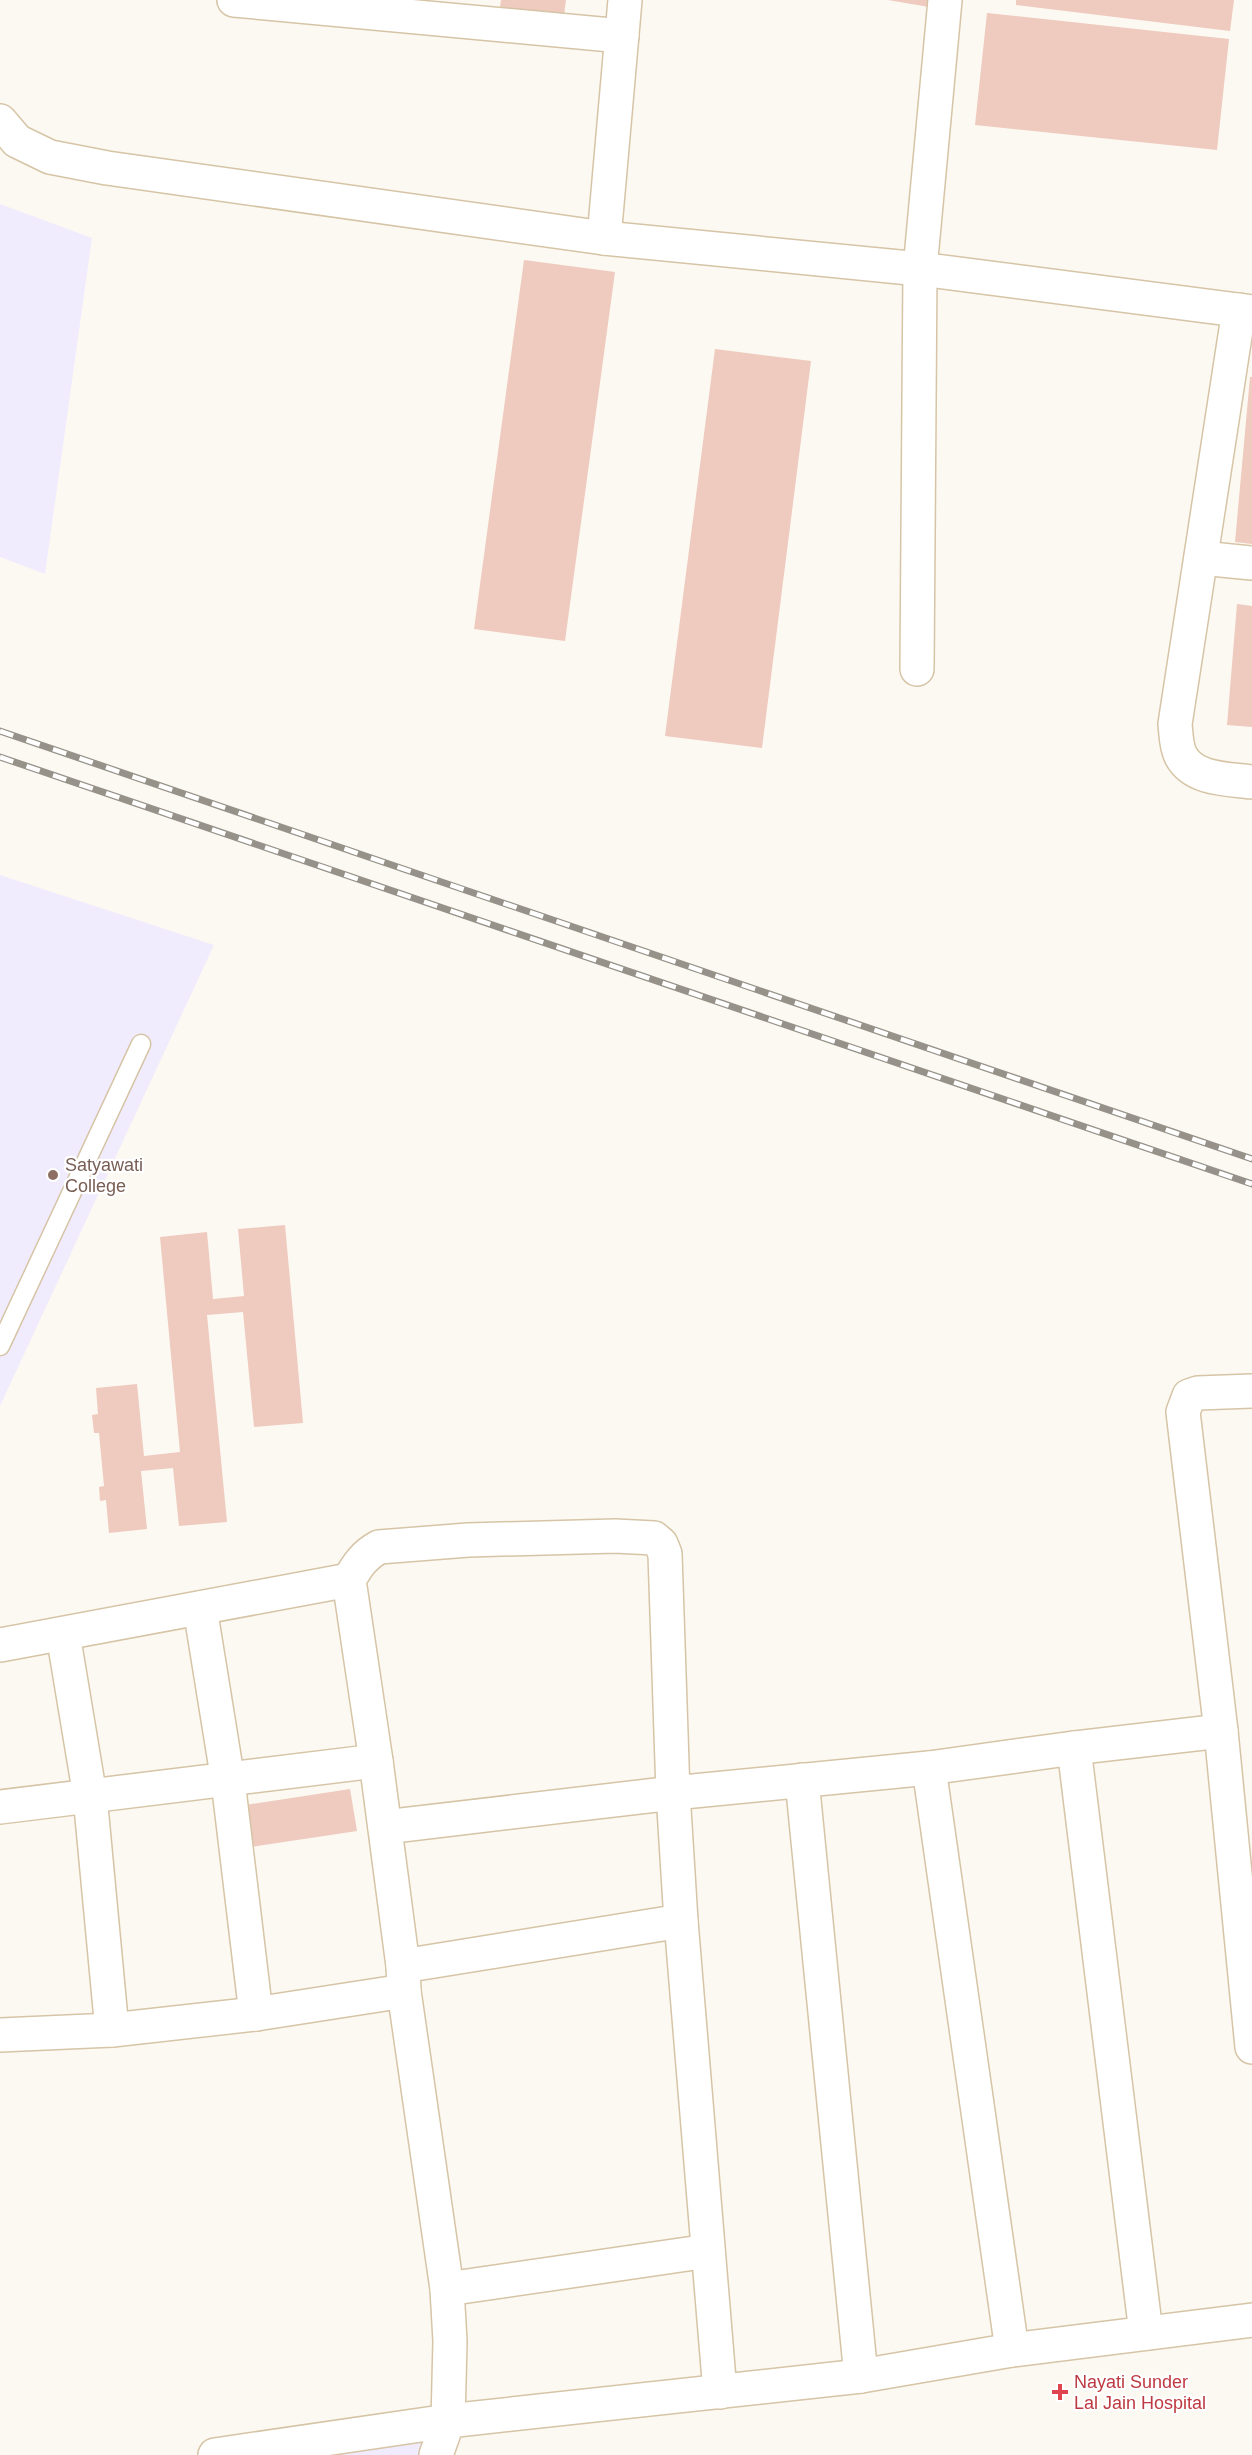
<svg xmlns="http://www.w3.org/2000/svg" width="1252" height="2455" viewBox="0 0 1252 2455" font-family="Arial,sans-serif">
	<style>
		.education { fill: #f1ecfd }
		.building { fill: #efcabe }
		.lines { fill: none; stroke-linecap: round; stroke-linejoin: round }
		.lane-casing { stroke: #d6c4a6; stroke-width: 21 }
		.street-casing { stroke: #d6c4a6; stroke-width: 36 }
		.lane { stroke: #fff; stroke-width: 18 }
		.street { stroke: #fff; stroke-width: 33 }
		.rail-casing { stroke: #979289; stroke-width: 7 }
		.rail { stroke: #fff; stroke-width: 4.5; stroke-dasharray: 14; stroke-linecap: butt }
		.education-dot { fill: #8d6e63; stroke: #fff; stroke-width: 2 }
		.health-dot { fill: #e0444e; stroke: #fff; stroke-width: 2 }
		.labels { text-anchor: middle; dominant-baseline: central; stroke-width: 4.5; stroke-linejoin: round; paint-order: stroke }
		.education-label { font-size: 18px; fill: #785e54; stroke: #fff; text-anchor: start }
		.health-label { font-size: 18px; fill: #be3a42; stroke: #fff; text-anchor: start }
	</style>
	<rect width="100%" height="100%" fill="#fcf9f2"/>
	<g class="education">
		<path d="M 0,204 L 92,238 L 45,574 L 0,557 Z"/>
		<path d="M 0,875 L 214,945 L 0,1406 Z"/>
		<path d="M 428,2441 L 422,2455 L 327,2455 Z"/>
	</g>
	<g class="building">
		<path d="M 501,0 L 566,0 L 564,15 L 500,7 Z"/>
		<path d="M 888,0 L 930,0 L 929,7 Z"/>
		<path d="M 1016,0 L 1234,0 L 1230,31 L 1016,5 Z"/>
		<path d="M 987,13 L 1229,39 L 1217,150 L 975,125 Z"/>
		<path d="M 524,260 L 615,272 L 565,641 L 474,629 Z"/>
		<path d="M 715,349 L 811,361 L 762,748 L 665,736 Z"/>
		<path d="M 1250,377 L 1252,377 L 1252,544 L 1235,542 Z"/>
		<path d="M 1237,604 L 1252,606 L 1252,727 L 1227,725 Z"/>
		<path d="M 285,1225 L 303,1423 L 254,1427 L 243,1312 L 207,1315 L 227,1522 L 179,1526 L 173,1468 L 141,1471 L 147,1529 L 109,1533 L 106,1500 L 100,1501 L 99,1487 L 104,1486 L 99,1433 L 94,1433 L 92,1415 L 98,1414 L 96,1388 L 137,1384 L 144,1456 L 180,1452 L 160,1237 L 207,1232 L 213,1299 L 244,1296 L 238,1229 Z"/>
		<path d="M 350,1789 L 357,1831 L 251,1847 L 245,1805 Z"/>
	</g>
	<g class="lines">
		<g class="lane-casing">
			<path id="lane" d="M 0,1346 L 141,1044"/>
		</g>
		<g class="street-casing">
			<g id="street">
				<path d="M 234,0 L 622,36"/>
				<path d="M 0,121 L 17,141 L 50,157 L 107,168 L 604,238 L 920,269 L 1252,312"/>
				<path d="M 604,238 L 625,0"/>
				<path d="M 1239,310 L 1175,724 C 1176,733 1176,747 1181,756 C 1194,780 1228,779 1252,782"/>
				<path d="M 1201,558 L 1252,563"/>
				<path d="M 917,669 L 920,269 L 945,0"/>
				<path d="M 1252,1391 L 1198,1393 L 1189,1396 L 1183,1412 L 1221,1731 L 1252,2047"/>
				<path d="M 200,1608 L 228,1781 L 256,2014"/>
				<path d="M 63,1634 L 90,1796 L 112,2030"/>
				<path d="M 0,1645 L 349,1580"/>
				<path d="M 1074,1748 L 1146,2333"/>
				<path d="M 929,1768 L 1012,2350"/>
				<path d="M 802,1780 L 861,2376"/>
				<path d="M 0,1807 L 376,1761"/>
				<path d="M 385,1827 L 673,1793 L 929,1768 L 1074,1748 L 1221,1731"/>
				<path d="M 403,1966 L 681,1921"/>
				<path d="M 0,2035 L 112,2030 L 256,2014 L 404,1991"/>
				<path d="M 447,2289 L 708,2251"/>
				<path d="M 215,2455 L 448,2421 L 861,2376 L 1012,2350 L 1252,2320"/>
				<path d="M 436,2455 L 448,2421 L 450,2341 L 447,2289 L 404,1991 L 403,1966 L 376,1761 L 349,1580 C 357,1566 364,1555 379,1547 L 468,1540 L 615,1536 L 654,1538 L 661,1544 L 665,1554 L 673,1793 L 681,1921 L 720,2392"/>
			</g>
		</g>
		<use href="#lane" class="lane"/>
		<use href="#street" class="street"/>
		<g class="rail-casing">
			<g id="rail">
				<path d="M 0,731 L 1252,1159"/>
				<path d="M 0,757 L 1252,1184"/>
			</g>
		</g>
		<use href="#rail" class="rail"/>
	</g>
	<circle class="education-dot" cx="53" cy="1175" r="6"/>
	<path class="health-dot" d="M1057 2383h6v6h6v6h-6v6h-6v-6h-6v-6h6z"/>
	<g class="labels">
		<g class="education-label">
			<text x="65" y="1165">Satyawati<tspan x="65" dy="21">College</tspan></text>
		</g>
		<g class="health-label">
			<text x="1074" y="2382">Nayati Sunder<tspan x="1074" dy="21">Lal Jain Hospital</tspan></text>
		</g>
	</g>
</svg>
